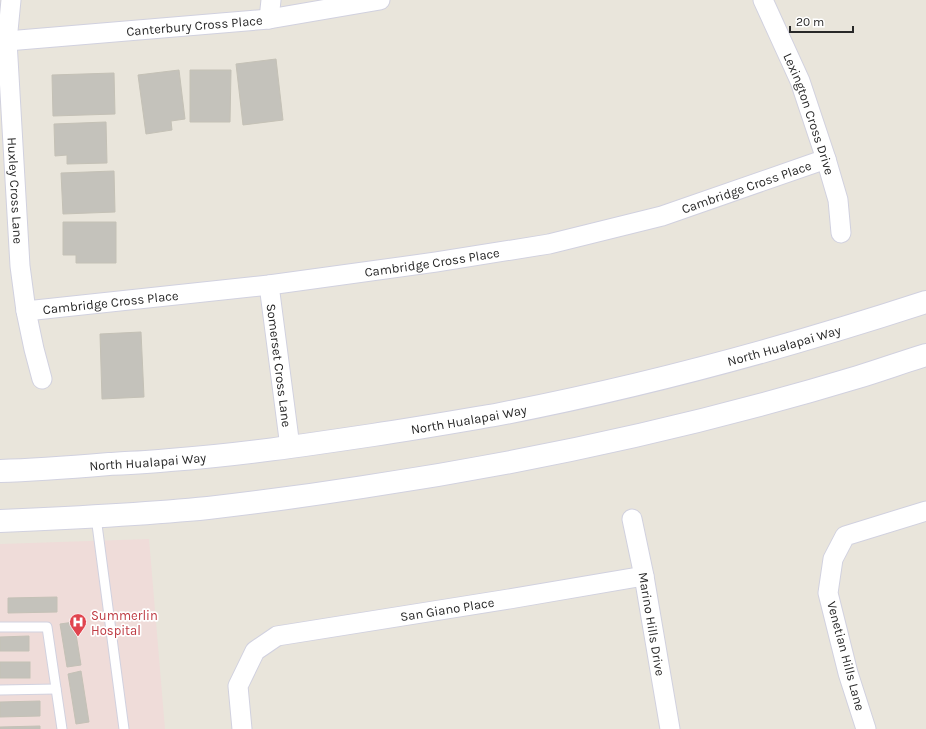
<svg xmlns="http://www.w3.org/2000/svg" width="926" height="729" viewBox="0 0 926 729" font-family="Karla,sans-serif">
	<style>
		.medical { fill: #efdcd9 }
		.building { fill: #c4c2bb; stroke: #c4c1b6 }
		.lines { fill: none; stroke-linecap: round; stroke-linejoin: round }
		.service-casing { stroke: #d1d1df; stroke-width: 11 }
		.minor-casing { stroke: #d1d1df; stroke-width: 21 }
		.secondary-casing { stroke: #d1d1df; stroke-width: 24 }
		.service { stroke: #fff; stroke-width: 9 }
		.minor { stroke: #fff; stroke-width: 19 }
		.secondary { stroke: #fff; stroke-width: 22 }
		.labels { text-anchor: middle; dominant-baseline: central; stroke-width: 3.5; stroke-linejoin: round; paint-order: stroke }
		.street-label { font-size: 13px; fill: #282828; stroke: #fff }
		.health-label { font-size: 13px; fill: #be3a42; stroke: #fff; text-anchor: start }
	</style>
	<rect width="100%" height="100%" fill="#e9e5db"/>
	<path class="medical" d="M 149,539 L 165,729 L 0,729 L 0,544 Z"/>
	<g class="building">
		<path d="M 276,59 L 283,120 L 243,125 L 236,64 Z"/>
		<path d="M 179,70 L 185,119 L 171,121 L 172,130 L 146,134 L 138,75 Z"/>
		<path d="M 190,70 L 231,70 L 230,122 L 190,122 Z"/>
		<path d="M 114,73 L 115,114 L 53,116 L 52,75 Z"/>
		<path d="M 106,122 L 107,163 L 67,164 L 67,155 L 55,156 L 54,124 Z"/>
		<path d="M 114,171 L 115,212 L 63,214 L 61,173 Z"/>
		<path d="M 63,222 L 116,222 L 116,263 L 76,263 L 76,255 L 63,255 Z"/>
		<path d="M 141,332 L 144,397 L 102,399 L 100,334 Z"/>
		<path d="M 57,597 L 57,612 L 8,613 L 8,598 Z"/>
		<path d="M 74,622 L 81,665 L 67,667 L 60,624 Z"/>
		<path d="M 29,636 L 29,651 L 0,651 L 0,637 Z"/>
		<rect x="0" y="662" width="30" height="16"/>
		<path d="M 81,671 L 89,722 L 76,724 L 68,674 Z"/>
		<path d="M 40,701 L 40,716 L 0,717 L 0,702 Z"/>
		<path d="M 40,726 L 40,729 L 0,729 L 0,727 Z"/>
	</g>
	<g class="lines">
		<g class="service-casing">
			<g id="service">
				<path d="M 96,517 L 124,729"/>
				<path d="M 0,627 L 47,627 L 62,729"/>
				<path d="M 0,690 L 56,689"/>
			</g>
		</g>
		<g class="minor-casing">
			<g id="minor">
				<path id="s1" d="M 11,0 L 7,41 L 20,266 L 26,311 L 34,349 L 42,379"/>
				<path id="s2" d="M 763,0 L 800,81 L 826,159 L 838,200 L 841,233"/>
				<path d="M 269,19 L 271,0"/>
				<path id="s3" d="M 7,41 L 269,19 L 380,0"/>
				<path id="s4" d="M 269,285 L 290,447"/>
				<path id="s5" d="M 26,311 L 269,285 L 436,262 L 549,244 L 662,216 L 826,159"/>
				<path id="s6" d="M 632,519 L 644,576 L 670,729"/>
				<path id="s7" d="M 242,729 L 238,686 L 255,651 L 277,636 L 509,599 L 644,576"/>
				<path d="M 866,729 L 848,673 L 828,593 L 833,559 L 845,536 L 926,511"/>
			</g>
		</g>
		<g class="secondary-casing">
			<g id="secondary">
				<path id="s8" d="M 0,471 C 36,470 73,467 109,464 C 129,463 150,462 170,460 C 238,455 306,445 373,435 C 414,429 454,422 495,415 C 641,387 785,348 926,302"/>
				<path d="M 0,521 C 70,518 139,515 208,508 C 260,502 312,495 363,487 C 531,462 696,426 858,377 C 881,370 903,362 926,355"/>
			</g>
		</g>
		<use href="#service" class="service"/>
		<use href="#minor" class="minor"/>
		<use href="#secondary" class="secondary"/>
	</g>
	<defs>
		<g id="hospital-pin" transform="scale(0.9)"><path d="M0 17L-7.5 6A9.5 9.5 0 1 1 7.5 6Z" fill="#e0444e" stroke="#fff"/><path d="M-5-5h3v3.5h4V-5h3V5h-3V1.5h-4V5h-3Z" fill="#fff"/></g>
	</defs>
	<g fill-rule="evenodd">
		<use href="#hospital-pin" x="78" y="622"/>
	</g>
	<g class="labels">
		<g class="street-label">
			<text stroke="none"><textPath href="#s3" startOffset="188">Canterbury Cross Place</textPath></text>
			<text stroke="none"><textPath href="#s2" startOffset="123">Lexington Cross Drive</textPath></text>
			<text stroke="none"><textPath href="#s5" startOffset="733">Cambridge Cross Place</textPath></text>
			<text stroke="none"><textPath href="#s1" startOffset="191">Huxley Cross Lane</textPath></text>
			<text stroke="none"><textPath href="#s5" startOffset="409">Cambridge Cross Place</textPath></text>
			<text stroke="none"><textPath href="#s5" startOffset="85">Cambridge Cross Place</textPath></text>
			<text stroke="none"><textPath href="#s8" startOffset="796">North Hualapai Way</textPath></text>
			<text stroke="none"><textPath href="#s4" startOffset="81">Somerset Cross Lane</textPath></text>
			<text stroke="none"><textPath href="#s8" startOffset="472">North Hualapai Way</textPath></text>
			<text stroke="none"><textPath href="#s8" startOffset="148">North Hualapai Way</textPath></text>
			<text stroke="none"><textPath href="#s7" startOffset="281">San Giano Place</textPath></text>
			<text stroke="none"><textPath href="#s6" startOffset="107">Marino Hills Drive</textPath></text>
			<text transform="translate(846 656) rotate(75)">Venetian Hills Lane</text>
		</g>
		<g class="health-label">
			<text x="91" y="615">Summerlin<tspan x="91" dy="15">Hospital</tspan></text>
		</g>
	</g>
	<path d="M790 26v6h63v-6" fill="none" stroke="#282828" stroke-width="2"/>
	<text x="796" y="26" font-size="12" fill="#282828" stroke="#ffffff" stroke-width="3" paint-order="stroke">20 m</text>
</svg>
